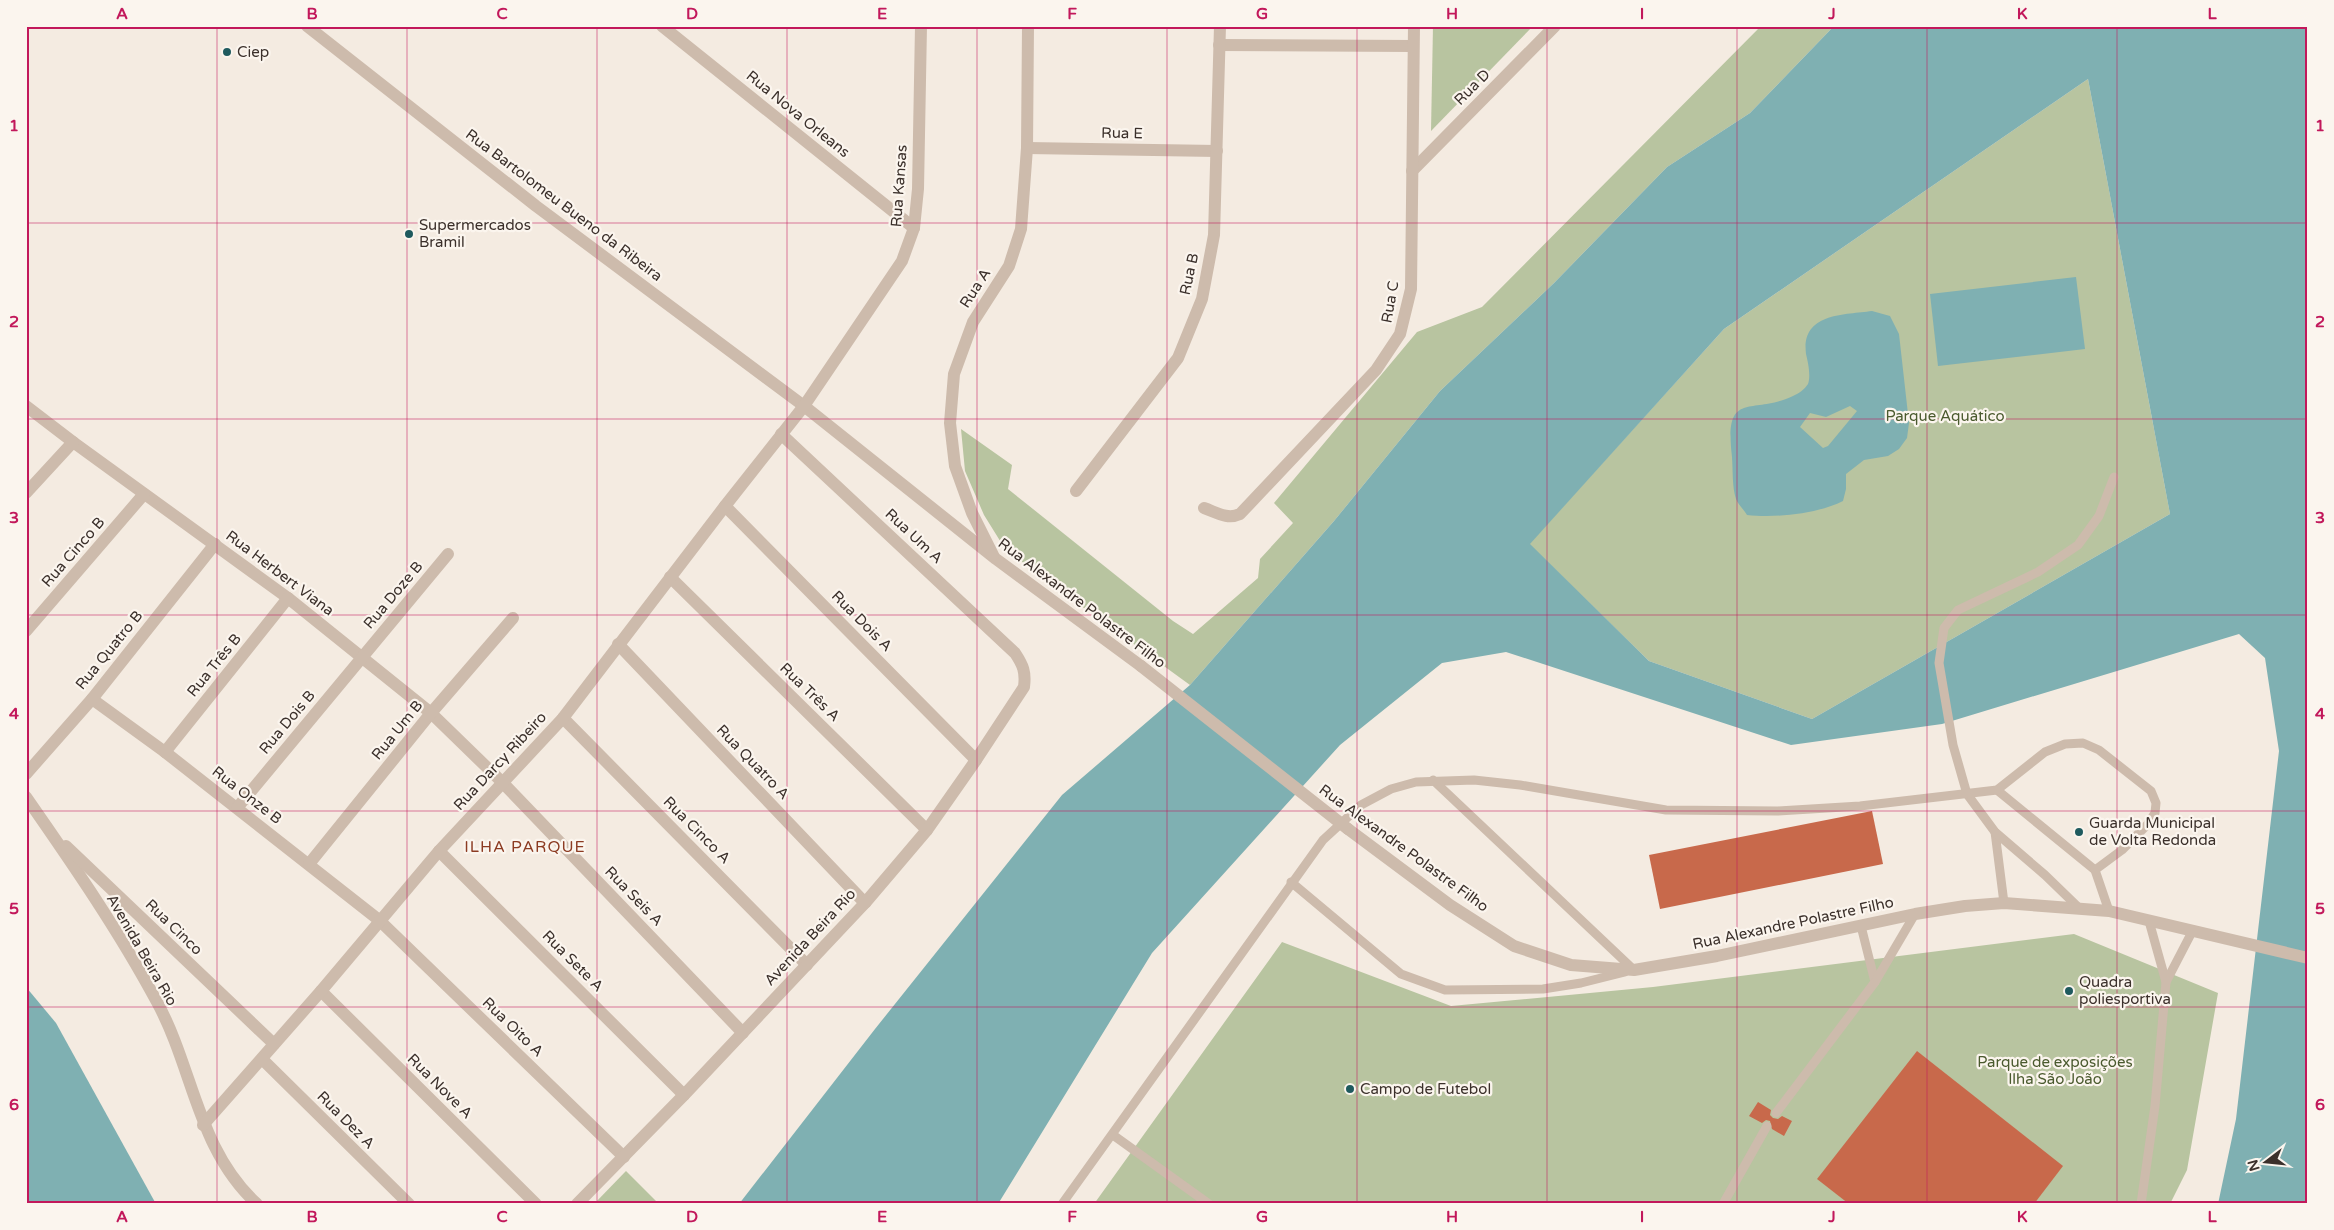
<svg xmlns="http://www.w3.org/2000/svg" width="2334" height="1230" viewBox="0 0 2334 1230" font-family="'Varela Round',sans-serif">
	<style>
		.green { fill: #b8c4a0 }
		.water { fill: #7fb0b2; fill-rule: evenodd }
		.building { fill: #c8694b }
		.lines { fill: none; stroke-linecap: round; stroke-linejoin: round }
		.service { stroke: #cdbbac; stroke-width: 9 }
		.minor { stroke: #cdbbac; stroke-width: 12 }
		.minor-bridge { stroke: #cdbbac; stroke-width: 12 }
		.grid { fill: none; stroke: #c2185b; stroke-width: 1; stroke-opacity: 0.55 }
		.poi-dot { fill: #1f5a5e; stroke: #fbf5ee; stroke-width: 2 }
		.labels { text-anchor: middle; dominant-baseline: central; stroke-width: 4.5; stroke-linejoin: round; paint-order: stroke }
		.poi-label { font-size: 15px; fill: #3b302b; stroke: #fbf5ee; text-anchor: start }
		.street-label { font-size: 15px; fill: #3b302b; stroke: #fbf5ee }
		.park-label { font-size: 15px; fill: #4a5a2e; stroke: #fbf5ee }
		.neighbourhood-label { font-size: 16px; letter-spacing: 1px; fill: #8c3b22; stroke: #fbf5ee }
		.neatline { fill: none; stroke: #c2185b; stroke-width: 2 }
		.grid-label { font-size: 16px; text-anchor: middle; font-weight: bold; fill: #c2185b }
	</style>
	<rect width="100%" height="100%" fill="#f4ebe1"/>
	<g class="green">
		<path d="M 1433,26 L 1533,26 L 1431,131 Z"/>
		<path d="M 1761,26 L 1834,26 L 1750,113 L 1667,167 L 1554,283 L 1440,391 L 1334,521 L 1190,685 L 1029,568 L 1002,544 L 984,515 L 965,471 L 961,429 L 1012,465 L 1008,489 L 1173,621 L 1193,634 L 1258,578 L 1260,559 L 1293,523 L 1274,503 L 1417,332 L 1482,307 Z"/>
		<path d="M 2088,79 L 2170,514 L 1812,719 L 1649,661 L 1529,544 L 1724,329 Z"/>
		<path d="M 2074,934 L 2218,993 L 2187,1170 L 2170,1204 L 1094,1204 L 1282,942 L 1451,1006 L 1653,987 Z"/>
		<path d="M 626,1171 L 659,1204 L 594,1204 Z"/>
	</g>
	<g class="water">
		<path d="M 1834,26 L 2308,26 L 2308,1204 L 2218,1204 L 2236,1119 L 2279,751 L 2265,658 L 2239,634 L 1942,724 L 1791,745 L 1506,652 L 1442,663 L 1340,745 L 1152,953 L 998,1204 L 739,1204 L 875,1029 L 1062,795 L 1190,685 L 1334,521 L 1440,391 L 1554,283 L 1667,167 L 1750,113 ZM 2088,79 L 2170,514 L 1812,719 L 1649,661 L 1530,544 L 1724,329 Z"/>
		<path d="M 2076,277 L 2085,349 L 1938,366 L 1930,294 Z"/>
		<path d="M 1872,311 L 1890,316 L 1899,334 L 1909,423 L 1907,438 L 1899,449 L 1888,456 L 1864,460 L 1846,474 L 1846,489 L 1843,501 C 1817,514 1776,518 1747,515 C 1744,510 1738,504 1736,499 C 1732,487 1733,470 1732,457 C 1724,388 1751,416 1793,396 C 1798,394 1805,389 1808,384 C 1811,376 1808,362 1806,354 C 1801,313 1843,315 1872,311 ZM 1850,406 L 1857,411 L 1828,446 L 1823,448 L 1800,427 L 1810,413 L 1826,417 Z"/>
		<path d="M 26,987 L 56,1023 L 156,1204 L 26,1204 Z"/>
	</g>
	<g class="building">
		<path d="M 1872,811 L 1883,864 L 1660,909 L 1649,855 Z"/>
		<path d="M 1917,1051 L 2063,1166 L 2034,1204 L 1849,1204 L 1817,1179 Z"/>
		<path d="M 1758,1102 L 1771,1110 L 1770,1115 L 1773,1118 L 1778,1119 L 1782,1116 L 1792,1121 L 1784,1136 L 1772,1129 L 1770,1121 L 1766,1120 L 1762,1123 L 1749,1116 Z"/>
	</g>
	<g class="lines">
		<g class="service">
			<path d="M 1433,780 L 1634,970"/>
			<path d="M 1997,790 L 2095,870"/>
			<path d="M 1995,832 L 2004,903"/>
			<path d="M 1291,882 L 1401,974 L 1445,990 L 1543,989 L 1581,983 L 1625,972"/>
			<path d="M 2078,907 L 2045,875 L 1995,832 L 1967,794 L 1953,745 L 1939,663 L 1944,628 L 1958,610 L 2038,572 L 2078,545 L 2099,516 L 2114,477"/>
			<path d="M 1861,926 L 1875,982"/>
			<path d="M 2166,982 L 2193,930"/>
			<path d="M 1776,1113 L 1875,982 L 1915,914"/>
			<path d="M 1113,1135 L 1209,1204"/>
			<path d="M 1062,1204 L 1323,840 L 1361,805 L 1391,789 L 1416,782 L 1474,780 L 1520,785 L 1666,810 L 1778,811 L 1860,806 L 1997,790 L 2045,752 L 2065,744 L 2083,743 L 2099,750 L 2151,791 L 2156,803 L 2155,813 L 2147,825 L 2122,850 L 2095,870 L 2109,911"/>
			<path d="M 1723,1204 L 1767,1126"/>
			<path d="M 2141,1204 L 2155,1106 L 2166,982 L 2149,921"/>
		</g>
		<g class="minor">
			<path d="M 307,26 L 536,206 L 804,406 L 996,559 L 1141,666"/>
			<path d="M 662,26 L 914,228"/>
			<path d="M 1219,45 L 1413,46"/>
			<path d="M 1027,148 L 1217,151"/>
			<path d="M 1412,171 L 1555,26"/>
			<path d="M 26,406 L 73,442 L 288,598 L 431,713 L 502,782 L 743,1033"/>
			<path d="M 1076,491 L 1178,358 L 1202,299 L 1214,235 L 1220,26"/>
			<path d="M 26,493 L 73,442"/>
			<path d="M 725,506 L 976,760"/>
			<path d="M 1204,508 C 1216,512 1227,520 1240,514 L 1376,370 L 1400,334 L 1411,289 L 1414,26"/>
			<path d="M 993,555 L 972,513 L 955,466 L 950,423 L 954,374 L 973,322 L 1009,266 L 1021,229 L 1027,148 L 1028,26"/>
			<path d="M 670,577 L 927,830"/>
			<path d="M 26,631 L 144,494"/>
			<path d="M 618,644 L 865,903"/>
			<path d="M 92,699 L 165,752 L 379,920 L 624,1157"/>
			<path d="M 563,718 L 807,965"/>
			<path d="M 165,752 L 288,598"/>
			<path d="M 26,774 L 92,699 L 215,544"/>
			<path d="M 26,797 C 72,863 119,931 157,1002 C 194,1070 197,1149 257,1204"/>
			<path d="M 237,808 L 448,554"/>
			<path d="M 1348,829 L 1450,905 L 1514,946 L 1571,965 L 1634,970 L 1717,956 L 1915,914 L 1965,906 L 2004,903 L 2109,911 L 2308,958"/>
			<path d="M 66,846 L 274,1044"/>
			<path d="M 439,851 L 684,1095"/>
			<path d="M 309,864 L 431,713 L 513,618"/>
			<path d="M 321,991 L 536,1204"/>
			<path d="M 262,1059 L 409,1204"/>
			<path d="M 203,1125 L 321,991 L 439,851 L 563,718 L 725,506 L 804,406 L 902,261 L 914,228 L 918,189 L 921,26"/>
			<path d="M 577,1204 L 684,1095 L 865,903 L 927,830 L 976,760 L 1024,687 C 1026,672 1023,665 1015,653 L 781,434"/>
		</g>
		<path class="minor-bridge" d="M 1141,666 L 1348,829"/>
	</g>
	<path class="grid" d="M 217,26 L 217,1204M 407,26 L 407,1204M 597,26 L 597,1204M 787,26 L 787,1204M 977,26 L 977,1204M 1167,26 L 1167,1204M 1357,26 L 1357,1204M 1547,26 L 1547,1204M 1737,26 L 1737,1204M 1927,26 L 1927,1204M 2117,26 L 2117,1204M 26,223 L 2308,223M 26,419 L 2308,419M 26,615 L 2308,615M 26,811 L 2308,811M 26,1007 L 2308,1007"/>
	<g class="poi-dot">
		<circle cx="227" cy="52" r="5"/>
		<circle cx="409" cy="234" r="5"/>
		<circle cx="2079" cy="832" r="5"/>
		<circle cx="2069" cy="991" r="5"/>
		<circle cx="1350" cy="1089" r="5"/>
	</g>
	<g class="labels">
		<g class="poi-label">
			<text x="237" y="52">Ciep</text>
			<text x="419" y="225">Supermercados<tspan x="419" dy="17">Bramil</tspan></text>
			<text x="2089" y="823">Guarda Municipal<tspan x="2089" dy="17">de Volta Redonda</tspan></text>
			<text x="2079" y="982">Quadra<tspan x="2079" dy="17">poliesportiva</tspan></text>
			<text x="1360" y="1089">Campo de Futebol</text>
		</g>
		<g class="street-label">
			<text transform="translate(1472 87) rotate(-45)">Rua D</text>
			<text transform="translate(798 114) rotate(39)">Rua Nova Orleans</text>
			<text transform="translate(1122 133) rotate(1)">Rua E</text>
			<text transform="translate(899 186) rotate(-86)">Rua Kansas</text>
			<text transform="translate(564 205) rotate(37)">Rua Bartolomeu Bueno da Ribeira</text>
			<text transform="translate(1189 274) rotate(-78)">Rua B</text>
			<text transform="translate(975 288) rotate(-57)">Rua A</text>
			<text transform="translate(1390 302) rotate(-80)">Rua C</text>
			<text transform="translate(914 536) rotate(43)">Rua Um A</text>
			<text transform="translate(73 552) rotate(-49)">Rua Cinco B</text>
			<text transform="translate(280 573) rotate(37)">Rua Herbert Viana</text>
			<text transform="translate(393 595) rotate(-50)">Rua Doze B</text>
			<text transform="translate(1082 603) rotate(37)">Rua Alexandre Polastre Filho</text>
			<text transform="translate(862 621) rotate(45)">Rua Dois A</text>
			<text transform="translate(109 650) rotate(-51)">Rua Quatro B</text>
			<text transform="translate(214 665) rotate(-51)">Rua Três B</text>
			<text transform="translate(810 692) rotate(44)">Rua Três A</text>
			<text transform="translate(287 722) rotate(-50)">Rua Dois B</text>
			<text transform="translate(397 730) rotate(-51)">Rua Um B</text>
			<text transform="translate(500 761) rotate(-47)">Rua Darcy Ribeiro</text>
			<text transform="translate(753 762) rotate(46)">Rua Quatro A</text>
			<text transform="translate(247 795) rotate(38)">Rua Onze B</text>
			<text transform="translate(697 830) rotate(45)">Rua Cinco A</text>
			<text transform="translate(1404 848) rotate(36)">Rua Alexandre Polastre Filho</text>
			<text transform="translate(634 896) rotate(46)">Rua Seis A</text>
			<text transform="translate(1793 923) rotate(-12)">Rua Alexandre Polastre Filho</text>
			<text transform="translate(174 927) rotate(44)">Rua Cinco</text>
			<text transform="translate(810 937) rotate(-47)">Avenida Beira Rio</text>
			<text transform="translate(142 950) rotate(60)">Avenida Beira Rio</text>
			<text transform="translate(573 961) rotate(45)">Rua Sete A</text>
			<text transform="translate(513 1027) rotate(44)">Rua Oito A</text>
			<text transform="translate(440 1086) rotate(45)">Rua Nove A</text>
			<text transform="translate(346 1120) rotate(45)">Rua Dez A</text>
		</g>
		<g class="park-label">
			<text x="1945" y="416">Parque Aquático</text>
			<text x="2055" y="1062">Parque de exposições<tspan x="2055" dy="17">Ilha São João</tspan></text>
		</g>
		<g class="neighbourhood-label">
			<text x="525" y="847">ILHA PARQUE</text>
		</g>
	</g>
	<rect width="2334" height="1230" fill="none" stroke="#fbf5ee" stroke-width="55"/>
	<g transform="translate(2266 1162) rotate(254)" stroke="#fbf5ee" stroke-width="4" paint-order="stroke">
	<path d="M0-4L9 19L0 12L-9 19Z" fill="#3b302b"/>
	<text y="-8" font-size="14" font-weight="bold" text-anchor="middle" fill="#3b302b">N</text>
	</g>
	<rect x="28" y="28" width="2278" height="1174" class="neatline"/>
	<g class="grid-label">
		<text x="122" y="19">A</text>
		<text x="312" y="19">B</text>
		<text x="502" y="19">C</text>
		<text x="692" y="19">D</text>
		<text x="882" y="19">E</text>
		<text x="1072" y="19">F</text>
		<text x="1262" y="19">G</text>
		<text x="1452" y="19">H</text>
		<text x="1642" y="19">I</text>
		<text x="1832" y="19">J</text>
		<text x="2022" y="19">K</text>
		<text x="2212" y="19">L</text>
		<text x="14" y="131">1</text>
		<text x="2320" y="131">1</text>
		<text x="14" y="327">2</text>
		<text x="2320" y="327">2</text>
		<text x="14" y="523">3</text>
		<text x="2320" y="523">3</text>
		<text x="14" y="719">4</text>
		<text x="2320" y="719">4</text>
		<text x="14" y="914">5</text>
		<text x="2320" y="914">5</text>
		<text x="14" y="1110">6</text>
		<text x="2320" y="1110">6</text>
		<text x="122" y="1222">A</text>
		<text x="312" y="1222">B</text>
		<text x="502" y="1222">C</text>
		<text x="692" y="1222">D</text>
		<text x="882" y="1222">E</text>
		<text x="1072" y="1222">F</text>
		<text x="1262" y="1222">G</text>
		<text x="1452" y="1222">H</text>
		<text x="1642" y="1222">I</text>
		<text x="1832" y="1222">J</text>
		<text x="2022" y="1222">K</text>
		<text x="2212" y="1222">L</text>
	</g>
</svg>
